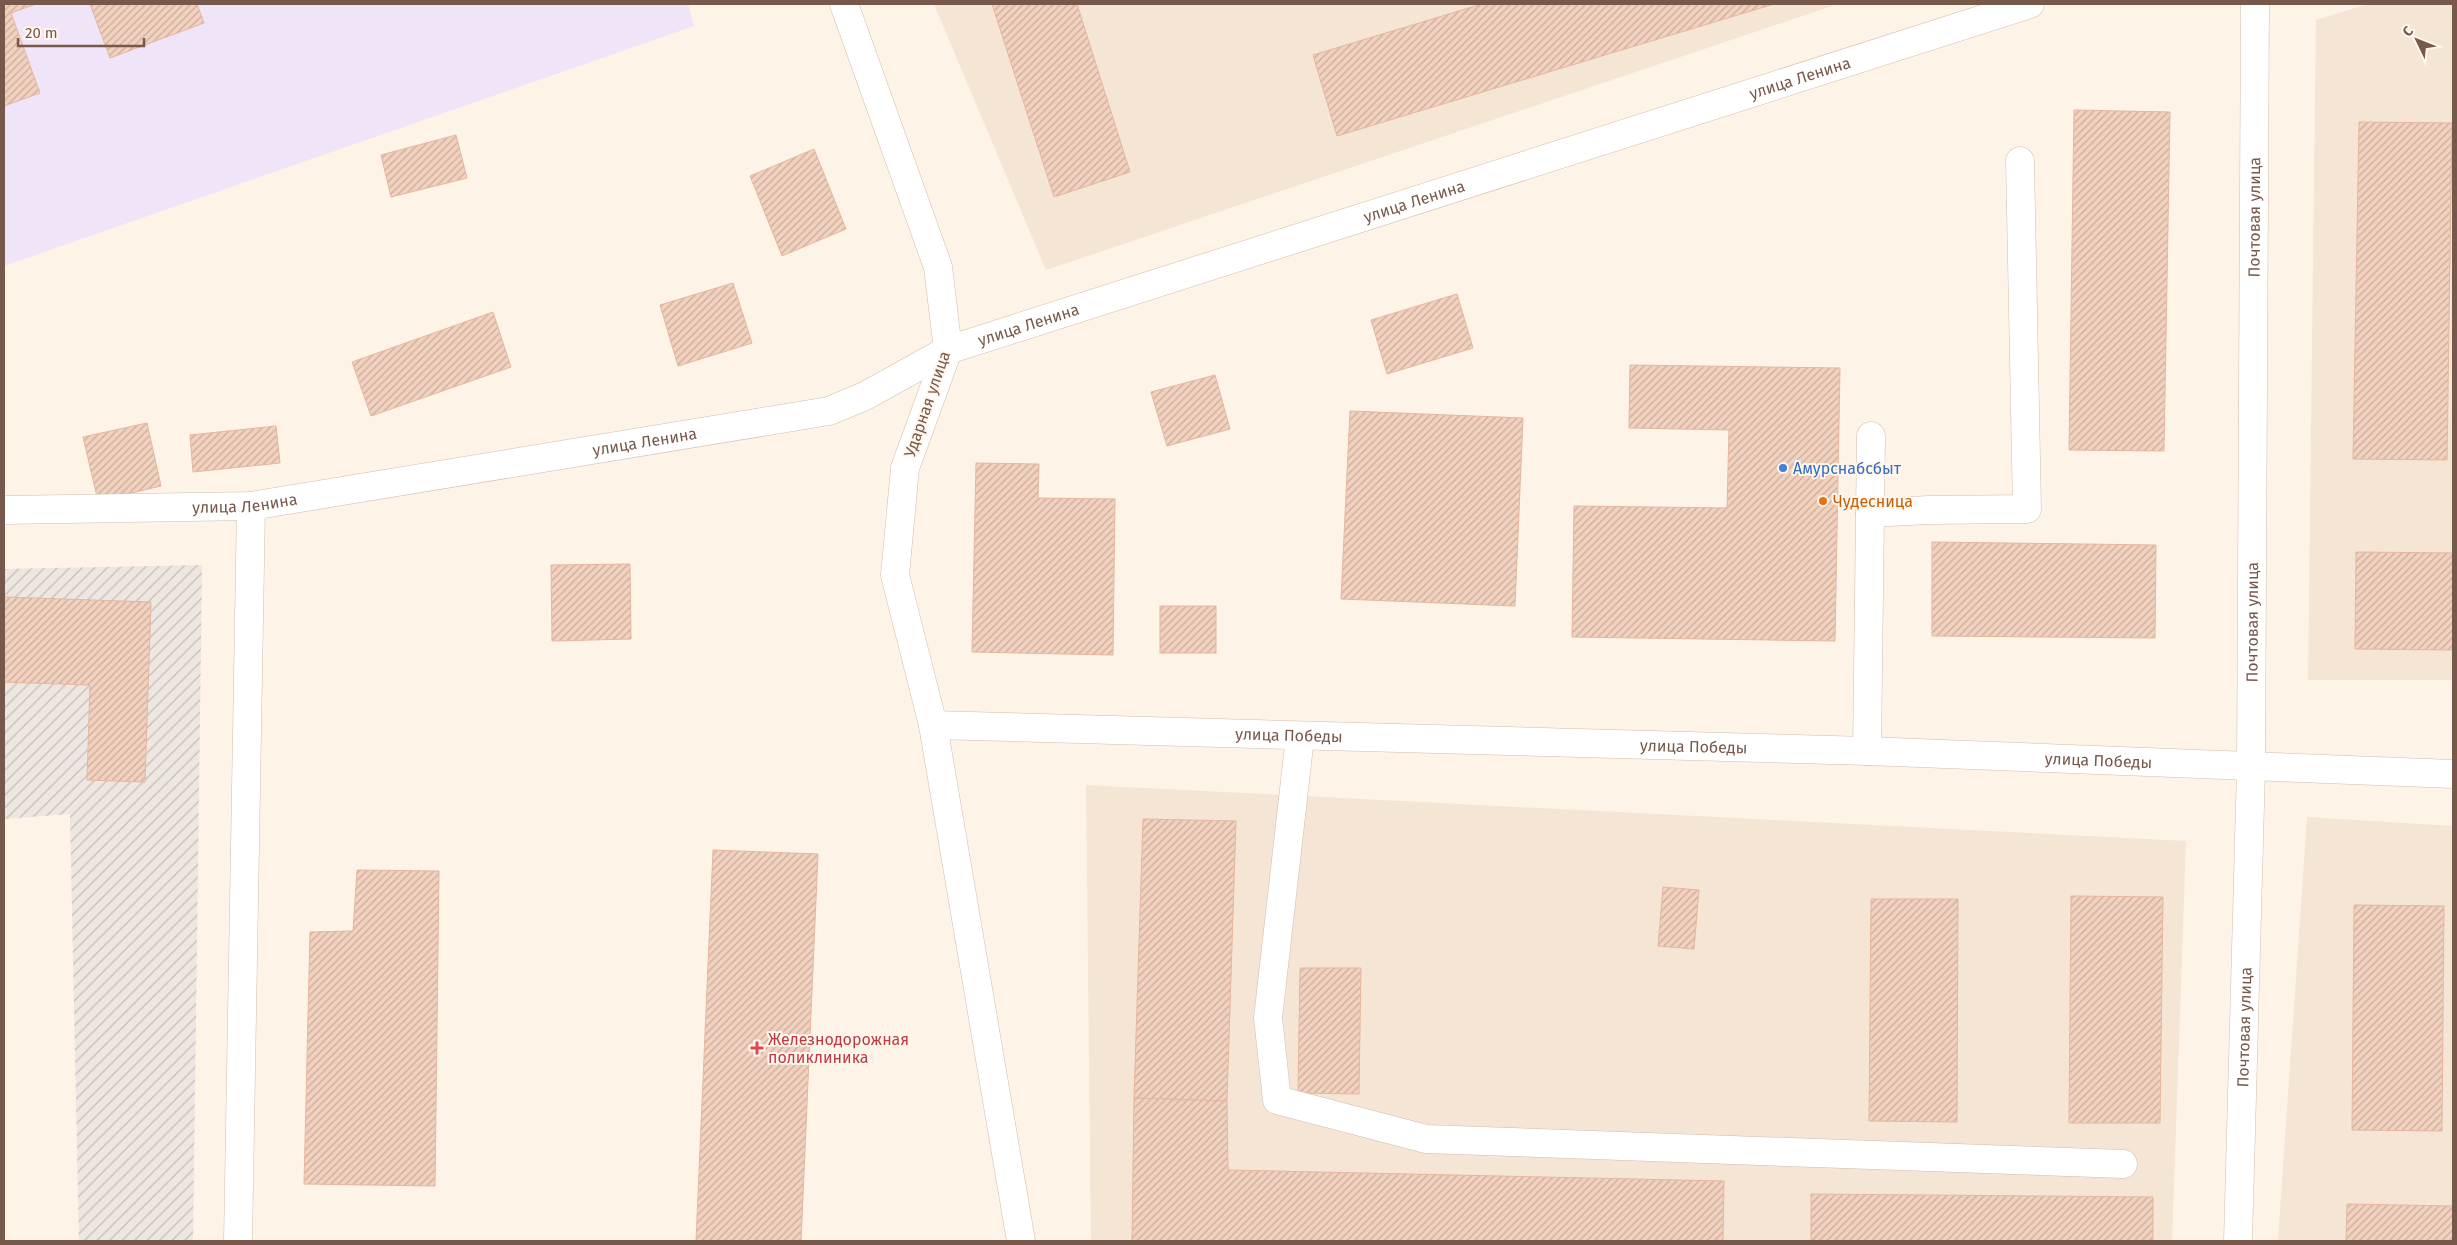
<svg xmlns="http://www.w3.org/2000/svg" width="2457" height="1245" viewBox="0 0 2457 1245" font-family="'Fira Sans',sans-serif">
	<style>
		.residential { fill: #f4e5d5 }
		.industrial { fill: url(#industrial-furrows) }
		.education { fill: #f0e4f9 }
		.building { fill: url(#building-hatch); stroke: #e5b79e }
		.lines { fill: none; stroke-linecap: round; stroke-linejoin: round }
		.minor-casing { stroke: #d1bdaf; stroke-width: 29 }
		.minor { stroke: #fff; stroke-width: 28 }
		.shop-dot { fill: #3f7fe0; stroke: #fff7ee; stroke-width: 2 }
		.food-dot { fill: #e8710a; stroke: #fff7ee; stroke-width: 2 }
		.health-dot { fill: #e0444e; stroke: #fff7ee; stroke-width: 2 }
		.labels { text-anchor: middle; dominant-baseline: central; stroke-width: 4; stroke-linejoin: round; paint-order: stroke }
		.street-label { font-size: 16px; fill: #77594b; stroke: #fff7ee }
		.shop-label { font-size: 16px; fill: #366cbe; stroke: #fff7ee; text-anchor: start }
		.food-label { font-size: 16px; fill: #c56008; stroke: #fff7ee; text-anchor: start }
		.health-label { font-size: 16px; fill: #be3a42; stroke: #fff7ee; text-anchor: start }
	</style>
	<defs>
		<pattern id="industrial-furrows" width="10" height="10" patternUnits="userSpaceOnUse" patternTransform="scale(1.25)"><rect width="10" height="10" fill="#ede6e1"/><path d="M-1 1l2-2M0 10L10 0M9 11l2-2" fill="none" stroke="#c5bdb8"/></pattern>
		<pattern id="building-hatch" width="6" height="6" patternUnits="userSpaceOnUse" patternTransform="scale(1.25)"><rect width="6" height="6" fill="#f2d1be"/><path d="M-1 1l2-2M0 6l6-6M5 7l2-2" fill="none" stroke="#c9ad9c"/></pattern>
	</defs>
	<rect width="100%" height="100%" fill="#fdf3e7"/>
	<g class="residential">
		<path d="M 934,4 L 1838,4 L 1046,270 Z"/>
		<path d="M 2368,4 L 2453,4 L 2453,680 L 2308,680 L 2316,20 Z"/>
		<path d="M 1086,785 L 2186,841 L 2172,1241 L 1091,1241 Z"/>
		<path d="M 2307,817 L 2453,826 L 2453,1241 L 2278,1241 Z"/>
	</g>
	<path class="industrial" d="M 202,565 L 193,1241 L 79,1241 L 70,814 L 4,819 L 4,569 Z"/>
	<path class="education" d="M 4,4 L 688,4 L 694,26 L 4,266 Z"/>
	<g class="building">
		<path d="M 4,4 L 36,4 L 11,13 L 40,93 L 4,106 Z"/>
		<path d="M 90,4 L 197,4 L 204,23 L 110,58 Z"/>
		<path d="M 992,4 L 1077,4 L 1130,172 L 1054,197 Z"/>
		<path d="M 1482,4 L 1774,4 L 1337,136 L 1313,55 Z"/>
		<path d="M 2074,110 L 2170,112 L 2164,451 L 2069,450 Z"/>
		<path d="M 2359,122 L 2452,123 L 2447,460 L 2353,459 Z"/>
		<path d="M 456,135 L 467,178 L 391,197 L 381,155 Z"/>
		<path d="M 814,149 L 846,229 L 782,256 L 750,176 Z"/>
		<path d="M 733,283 L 752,343 L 678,366 L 660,305 Z"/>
		<path d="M 1457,294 L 1473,348 L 1387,374 L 1371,320 Z"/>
		<path d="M 493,312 L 511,367 L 371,416 L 352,362 Z"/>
		<path d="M 1630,365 L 1840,368 L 1835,641 L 1572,637 L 1574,506 L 1727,508 L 1729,430 L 1629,428 Z"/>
		<path d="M 1215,375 L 1230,429 L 1167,446 L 1151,392 Z"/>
		<path d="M 1350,411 L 1523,418 L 1515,606 L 1341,599 Z"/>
		<path d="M 147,423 L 161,486 L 98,501 L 83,437 Z"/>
		<path d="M 276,426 L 280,463 L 193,472 L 190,435 Z"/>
		<path d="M 976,463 L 1039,464 L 1038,498 L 1115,499 L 1113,655 L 972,652 Z"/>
		<path d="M 1932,542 L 2156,545 L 2155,638 L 1932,636 Z"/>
		<path d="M 2356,552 L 2453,553 L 2453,650 L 2355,649 Z"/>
		<path d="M 630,564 L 631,639 L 552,641 L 551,565 Z"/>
		<path d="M 4,597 L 151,602 L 145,782 L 87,780 L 90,685 L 4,682 Z"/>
		<rect x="1160" y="606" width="56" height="47"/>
		<path d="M 1143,819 L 1236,821 L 1227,1101 L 1134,1098 Z"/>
		<path d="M 713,850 L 818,854 L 801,1241 L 696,1241 Z"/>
		<path d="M 357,870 L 439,871 L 435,1186 L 304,1184 L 310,932 L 353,931 Z"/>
		<path d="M 1663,887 L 1699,890 L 1694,949 L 1658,946 Z"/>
		<path d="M 2071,896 L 2163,897 L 2160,1123 L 2069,1123 Z"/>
		<path d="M 1871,899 L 1958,899 L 1957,1122 L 1869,1121 Z"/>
		<path d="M 2354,905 L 2444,906 L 2442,1131 L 2352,1130 Z"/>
		<path d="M 1300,968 L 1361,968 L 1359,1094 L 1298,1093 Z"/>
		<path d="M 1134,1098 L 1227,1101 L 1228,1170 L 1724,1181 L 1723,1241 L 1132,1241 Z"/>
		<path d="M 1811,1194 L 2153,1197 L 2153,1241 L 1811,1241 Z"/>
		<path d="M 2347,1204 L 2453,1206 L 2453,1241 L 2346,1241 Z"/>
	</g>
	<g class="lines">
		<g class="minor-casing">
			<g id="minor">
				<path d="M 844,4 L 938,267 L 948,350 L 905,468 L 895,575 L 933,725 L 1021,1241"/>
				<path id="s1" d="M 4,510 L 251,506 L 829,411 L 865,396 L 948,350 L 2030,4"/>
				<path d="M 1870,513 L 1929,510 L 2027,509 L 2020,161"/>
				<path id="s2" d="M 933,725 L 1867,751 L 2453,774"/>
				<path d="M 1300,737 L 1268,1018 L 1277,1100 L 1426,1139 L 2123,1164"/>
				<path d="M 1867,751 L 1871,436"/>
				<path d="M 238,1241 L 251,506"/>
				<path id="s3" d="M 2238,1241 L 2251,768 L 2255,4"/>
			</g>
		</g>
		<use href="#minor" class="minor"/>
	</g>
	<circle class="shop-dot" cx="1783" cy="468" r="5"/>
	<circle class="food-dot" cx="1823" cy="501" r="5"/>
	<path class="health-dot" d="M754.5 1040.5h5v5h5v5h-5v5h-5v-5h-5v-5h5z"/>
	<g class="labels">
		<g class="street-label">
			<text stroke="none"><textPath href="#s1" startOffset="1861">улица Ленина</textPath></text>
			<text stroke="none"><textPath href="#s1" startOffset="1456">улица Ленина</textPath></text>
			<text stroke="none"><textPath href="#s3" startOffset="1024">Почтовая улица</textPath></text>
			<text stroke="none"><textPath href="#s1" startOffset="1051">улица Ленина</textPath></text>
			<text transform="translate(927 404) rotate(-71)">Ударная улица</text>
			<text stroke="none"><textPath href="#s1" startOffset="646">улица Ленина</textPath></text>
			<text stroke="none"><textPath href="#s1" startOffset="241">улица Ленина</textPath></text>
			<text stroke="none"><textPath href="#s3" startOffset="619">Почтовая улица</textPath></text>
			<text stroke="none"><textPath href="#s2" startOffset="356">улица Победы</textPath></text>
			<text stroke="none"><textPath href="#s2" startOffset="761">улица Победы</textPath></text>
			<text stroke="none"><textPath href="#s2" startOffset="1166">улица Победы</textPath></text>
			<text stroke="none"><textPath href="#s3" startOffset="214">Почтовая улица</textPath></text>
		</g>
		<g class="shop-label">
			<text x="1793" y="468">Амурснабсбыт</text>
		</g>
		<g class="food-label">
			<text x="1833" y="501">Чудесница</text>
		</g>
		<g class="health-label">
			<text x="768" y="1039">Железнодорожная<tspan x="768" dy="18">поликлиника</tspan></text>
		</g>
	</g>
	<rect width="2457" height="1245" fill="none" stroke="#77594b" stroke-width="10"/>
	<g transform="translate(2417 40) rotate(313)" stroke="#fff7ee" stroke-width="4" paint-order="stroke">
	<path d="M0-4L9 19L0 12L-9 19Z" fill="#77594b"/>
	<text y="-8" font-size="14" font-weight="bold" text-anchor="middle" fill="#77594b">С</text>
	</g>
	<path d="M18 38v8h126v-8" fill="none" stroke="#77594b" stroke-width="2.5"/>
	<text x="25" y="38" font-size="15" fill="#77594b" stroke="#fff7ee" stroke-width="4" paint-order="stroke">20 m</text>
</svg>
